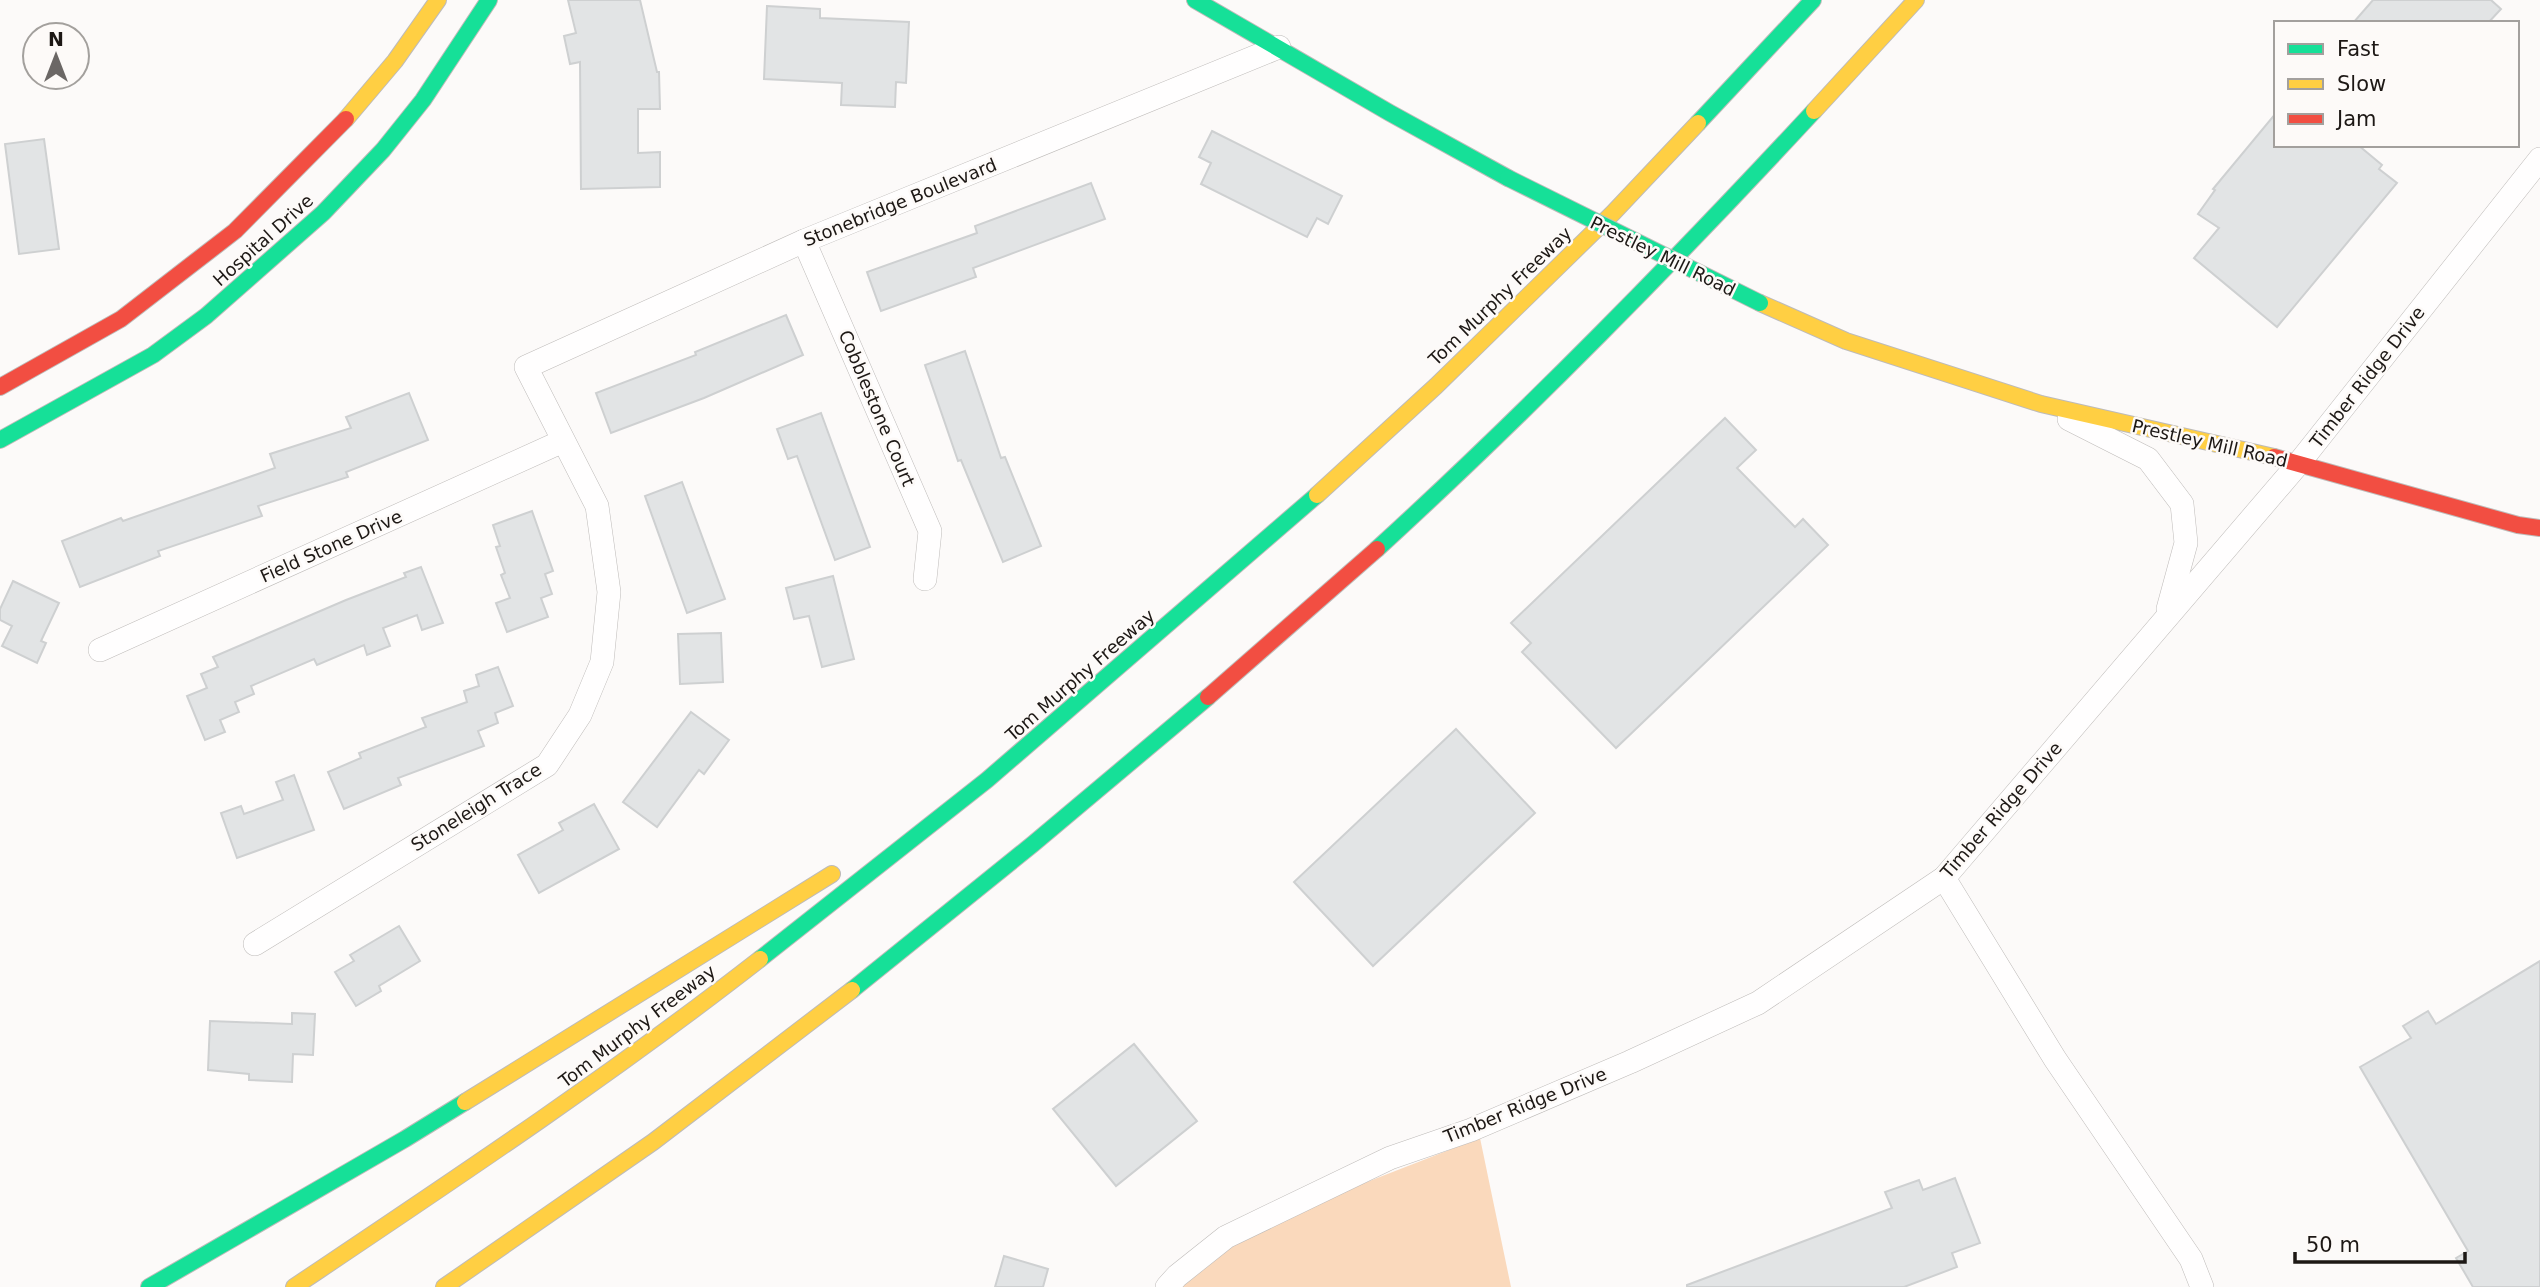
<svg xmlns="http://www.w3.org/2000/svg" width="2540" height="1287" viewBox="0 0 2540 1287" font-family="'DejaVu Sans',sans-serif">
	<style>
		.green { fill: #fad9bc }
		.building { fill: #e2e4e5; stroke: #ced0d1; stroke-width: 2 }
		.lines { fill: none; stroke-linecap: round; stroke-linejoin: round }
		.street-casing { stroke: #bebbb9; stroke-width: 24 }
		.fast-casing { stroke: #bebbb9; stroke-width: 18 }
		.slow-casing { stroke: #bebbb9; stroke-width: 18 }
		.jam-casing { stroke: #bebbb9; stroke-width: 18 }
		.street { stroke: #fffefe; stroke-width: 23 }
		.fast { stroke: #16e098; stroke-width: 16 }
		.slow { stroke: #ffcf43; stroke-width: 16 }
		.jam { stroke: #f24e42; stroke-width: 16 }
		.fast-bridge-casing { stroke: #bebbb9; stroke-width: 18; stroke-linecap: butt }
		.fast-bridge { stroke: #16e098; stroke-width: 16 }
		.labels { text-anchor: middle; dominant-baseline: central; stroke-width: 5; stroke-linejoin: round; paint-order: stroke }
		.street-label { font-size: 18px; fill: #1d1815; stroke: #fdfaf8 }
	</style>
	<rect width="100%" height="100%" fill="#fcfaf9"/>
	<path class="green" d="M 1480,1138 L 1511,1287 L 1174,1287 L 1226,1237 Z"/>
	<g class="building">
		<path d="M 568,0 L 640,0 L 657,72 L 659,72 L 660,109 L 638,109 L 638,153 L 660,152 L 660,187 L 581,189 L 580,62 L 570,64 L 564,36 L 576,33 Z"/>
		<path d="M 2373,0 L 2491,0 L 2501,9 L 2488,23 L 2353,23 Z"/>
		<path d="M 767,6 L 820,9 L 820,18 L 909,22 L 906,83 L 896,82 L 895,107 L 841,105 L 842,83 L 764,79 Z"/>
		<path d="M 2276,113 L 2276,145 L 2358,145 L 2382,165 L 2379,169 L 2397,183 L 2277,327 L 2194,258 L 2219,228 L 2198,214 L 2215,190 L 2213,189 Z"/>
		<path d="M 1212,131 L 1342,196 L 1328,224 L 1317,218 L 1307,237 L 1201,184 L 1211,163 L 1199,157 Z"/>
		<path d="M 44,139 L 59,249 L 19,254 L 5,144 Z"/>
		<path d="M 1091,183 L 1105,219 L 973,268 L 976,277 L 881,311 L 867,272 L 977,233 L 975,226 Z"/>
		<path d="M 786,315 L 803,355 L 704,398 L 611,433 L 596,393 L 696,355 L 695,352 Z"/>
		<path d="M 965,351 L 1001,458 L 1005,457 L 1041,546 L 1003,562 L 961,460 L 958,461 L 925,365 Z"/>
		<path d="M 409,393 L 428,440 L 346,472 L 348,477 L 258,506 L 262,516 L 158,551 L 160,556 L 80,587 L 62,541 L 121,518 L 123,521 L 275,468 L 270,454 L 351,428 L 346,417 Z"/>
		<path d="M 821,413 L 870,547 L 835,560 L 797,456 L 788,459 L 777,429 Z"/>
		<path d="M 1725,418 L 1756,450 L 1737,468 L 1795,527 L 1803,519 L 1828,545 L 1616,748 L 1522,652 L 1531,643 L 1511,623 Z"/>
		<path d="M 682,482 L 725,599 L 687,613 L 645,496 Z"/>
		<path d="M 532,511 L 553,571 L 545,574 L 552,594 L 541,598 L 548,617 L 507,632 L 496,603 L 510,598 L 501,575 L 505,573 L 496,547 L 500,546 L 493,525 Z"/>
		<path d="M 421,567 L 443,623 L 422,630 L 417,615 L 383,628 L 390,646 L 367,655 L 364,645 L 317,665 L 314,659 L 251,686 L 254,694 L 235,702 L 239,712 L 220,720 L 225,732 L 205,740 L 187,696 L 207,688 L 201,674 L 218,667 L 213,657 L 346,600 L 406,577 L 404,573 Z"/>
		<path d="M 833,576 L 854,659 L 822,667 L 809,616 L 794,619 L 786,588 Z"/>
		<path d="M 13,581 L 59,603 L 41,641 L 46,643 L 37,663 L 2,646 L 12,626 L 0,620 L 0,609 Z"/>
		<path d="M 721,633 L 723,682 L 680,684 L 678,634 Z"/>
		<path d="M 498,667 L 513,706 L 495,713 L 498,723 L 478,731 L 484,746 L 398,778 L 401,785 L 344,809 L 328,772 L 361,758 L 359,753 L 426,727 L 422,718 L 467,702 L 464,691 L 479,686 L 476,675 Z"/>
		<path d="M 691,712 L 729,740 L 704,774 L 699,770 L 657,827 L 623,802 Z"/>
		<path d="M 1456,729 L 1535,813 L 1373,966 L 1294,882 Z"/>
		<path d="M 294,775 L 314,830 L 237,858 L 221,813 L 241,806 L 244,814 L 283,800 L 276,782 Z"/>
		<path d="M 594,804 L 619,849 L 539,893 L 518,855 L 563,830 L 559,823 Z"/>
		<path d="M 399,926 L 420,961 L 379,986 L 381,991 L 356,1006 L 335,972 L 354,961 L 350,955 Z"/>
		<path d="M 2540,961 L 2540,1287 L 2473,1287 L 2456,1258 L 2468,1251 L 2360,1067 L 2411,1038 L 2403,1026 L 2428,1011 L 2436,1024 Z"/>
		<path d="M 292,1013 L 315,1014 L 313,1055 L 293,1054 L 292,1082 L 249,1080 L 249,1074 L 208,1070 L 210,1021 L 292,1024 Z"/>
		<path d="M 1134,1044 L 1197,1121 L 1116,1186 L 1053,1109 Z"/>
		<path d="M 1955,1178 L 1980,1243 L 1952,1253 L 1957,1267 L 1904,1287 L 1687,1287 L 1687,1285 L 1892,1208 L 1885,1192 L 1919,1180 L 1923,1190 Z"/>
		<path d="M 1004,1256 L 1048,1269 L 1043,1287 L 995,1287 Z"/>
	</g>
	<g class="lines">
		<g class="street-casing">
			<g id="street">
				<path d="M 804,241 L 930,531 L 925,579"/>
				<path d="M 2069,419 L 2148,459 L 2182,504 L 2186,543 L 2168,609"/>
				<path d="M 100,650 L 563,441"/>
				<path d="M 1944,878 L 2055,1059 L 2191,1259 L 2202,1287"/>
				<path d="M 255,944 L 547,765 L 580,715 L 602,662 L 609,592 L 597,506 L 526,367 L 804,241 L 1279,47"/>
				<path d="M 1167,1287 L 1177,1276 L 1226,1237 L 1390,1158 L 1471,1130 L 1630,1062 L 1758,1003 L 1944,878 L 2299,463 L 2540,159"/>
			</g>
		</g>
		<g class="fast-casing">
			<g id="fast">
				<path d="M 1195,0 L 1390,113 L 1508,178"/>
				<path d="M 1698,123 L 1813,0"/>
				<path d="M 0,440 L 153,355 L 206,316 L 323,213 L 383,150 L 423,100 L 489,0"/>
				<path d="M 1377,549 C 1529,410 1674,262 1814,111"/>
				<path d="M 760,959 L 987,780 L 1317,495"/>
				<path d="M 852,990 L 1033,844 L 1208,697"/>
				<path d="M 149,1287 L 405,1139 L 465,1102"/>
			</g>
		</g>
		<g class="slow-casing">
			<g id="slow">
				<path d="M 1814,111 L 1916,0"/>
				<path d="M 346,119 L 395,61 L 438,0"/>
				<path d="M 1760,303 L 1846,341 L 2041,404 L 2274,457"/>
				<path d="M 1317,495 L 1436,386 L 1613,213 L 1698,123"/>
				<path d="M 465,1102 L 832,874"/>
				<path d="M 294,1287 C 452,1181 610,1076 760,959"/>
				<path d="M 444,1287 L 653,1142 L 852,990"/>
			</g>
		</g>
		<g class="jam-casing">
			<g id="jam">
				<path d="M 0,387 L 121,319 L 235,231 L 346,119"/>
				<path d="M 2274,457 L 2518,525 L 2540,528"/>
				<path d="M 1208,697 L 1377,549"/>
			</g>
		</g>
		<use href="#street" class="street"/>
		<use href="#fast" class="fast"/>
		<use href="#slow" class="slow"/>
		<use href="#jam" class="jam"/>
		<g class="fast-bridge-casing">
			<path id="fast-bridge" d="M 1508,178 L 1760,303"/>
		</g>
		<use href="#fast-bridge" class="fast-bridge"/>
	</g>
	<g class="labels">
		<g class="street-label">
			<text transform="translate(900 202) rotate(-22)">Stonebridge Boulevard</text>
			<text transform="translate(263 240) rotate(-42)">Hospital Drive</text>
			<text transform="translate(1663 256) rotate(26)">Prestley Mill Road</text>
			<text transform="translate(1500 296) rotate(-44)">Tom Murphy Freeway</text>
			<text transform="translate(2367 377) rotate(-52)">Timber Ridge Drive</text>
			<text transform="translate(877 408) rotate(67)">Cobblestone Court</text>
			<text transform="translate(2210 443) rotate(13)">Prestley Mill Road</text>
			<text transform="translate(331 546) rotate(-24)">Field Stone Drive</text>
			<text transform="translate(1080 675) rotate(-41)">Tom Murphy Freeway</text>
			<text transform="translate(476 807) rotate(-32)">Stoneleigh Trace</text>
			<text transform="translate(2001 810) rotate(-49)">Timber Ridge Drive</text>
			<text transform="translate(637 1026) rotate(-37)">Tom Murphy Freeway</text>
			<text transform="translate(1525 1105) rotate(-22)">Timber Ridge Drive</text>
		</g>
	</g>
	<rect x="2274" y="21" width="245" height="126" fill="#fdfaf8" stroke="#a3a09d" stroke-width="2"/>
	<rect x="2288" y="44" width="35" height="10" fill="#16e098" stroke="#a3a09d" stroke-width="2"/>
	<text x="2337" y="56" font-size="21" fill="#1d1815">Fast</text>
	<rect x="2288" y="79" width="35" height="10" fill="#ffcf43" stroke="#a3a09d" stroke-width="2"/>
	<text x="2337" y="91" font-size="21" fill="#1d1815">Slow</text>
	<rect x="2288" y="114" width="35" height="10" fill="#f24e42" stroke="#a3a09d" stroke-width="2"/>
	<text x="2337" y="126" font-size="21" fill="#1d1815">Jam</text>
	<g transform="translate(56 56)"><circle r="33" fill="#fdfaf8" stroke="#a3a09d" stroke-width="2"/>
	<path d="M0-5L12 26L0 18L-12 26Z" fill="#6b6765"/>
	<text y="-10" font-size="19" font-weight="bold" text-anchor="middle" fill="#1d1815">N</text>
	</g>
	<path d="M2295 1252v10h170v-10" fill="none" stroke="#1d1815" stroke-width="3.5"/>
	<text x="2306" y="1252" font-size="21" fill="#1d1815" stroke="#fdfaf8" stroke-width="5" paint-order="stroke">50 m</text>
</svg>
